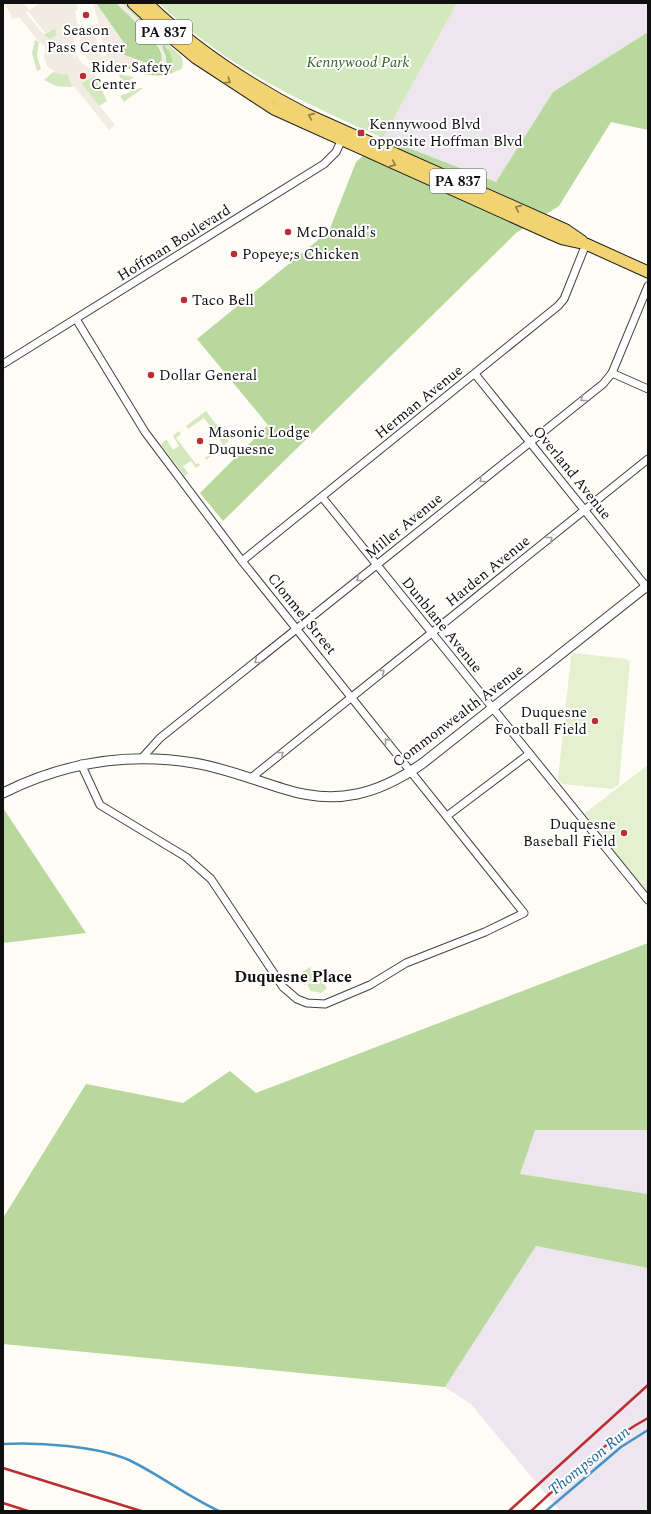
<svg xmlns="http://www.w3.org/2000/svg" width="651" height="1514" viewBox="0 0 651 1514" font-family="Spectral,serif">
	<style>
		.industrial { fill: #ede6ee }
		.green { fill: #d4e8be }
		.forest { fill: #b8d89e }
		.pitch { fill: #e5f0d0 }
		.plaza { fill: #f0ece2; fill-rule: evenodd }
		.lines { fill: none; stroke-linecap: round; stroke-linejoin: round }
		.stream { stroke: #4593c7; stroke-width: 2.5 }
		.minor-casing { stroke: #434343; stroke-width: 9 }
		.tertiary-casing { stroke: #434343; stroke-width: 11 }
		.primary-casing { stroke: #212121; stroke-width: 13 }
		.minor { stroke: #fff; stroke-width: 7 }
		.tertiary { stroke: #fff; stroke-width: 9 }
		.primary { stroke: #f2d371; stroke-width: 11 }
		.rail { stroke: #bb2e34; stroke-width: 2.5 }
		.oneway { stroke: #8c7b45 }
		.oneway2 { stroke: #9f9f9f }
		.poi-dot { fill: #bb2e34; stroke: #fff; stroke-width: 1.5 }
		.labels { text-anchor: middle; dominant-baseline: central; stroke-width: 4; stroke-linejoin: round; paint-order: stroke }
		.shield { fill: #fff; stroke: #585858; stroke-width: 1 }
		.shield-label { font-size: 14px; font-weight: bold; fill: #101010 }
		.poi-label { font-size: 15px; fill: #101010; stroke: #fff; text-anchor: start }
		.park-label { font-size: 15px; font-style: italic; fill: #306623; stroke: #fff }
		.street-label { font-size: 15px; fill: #101010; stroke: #fff }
		.neighbourhood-label { font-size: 16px; font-weight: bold; fill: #101010; stroke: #fff }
		.water-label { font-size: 16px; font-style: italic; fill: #1e659d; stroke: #fff }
	</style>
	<rect width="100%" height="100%" fill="#fefcf4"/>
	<g class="industrial">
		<path d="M 457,3 L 648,3 L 648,32 L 553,92 L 496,182 L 383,138 Z"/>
		<path d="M 534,1130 L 648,1130 L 648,1194 L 520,1174 Z"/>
		<path d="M 536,1246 L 648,1268 L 648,1511 L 560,1511 L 471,1404 L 445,1387 Z"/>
	</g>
	<g class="green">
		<path d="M 121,3 L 124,3 L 157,35 L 181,56 L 183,61 L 182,69 L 172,73 L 173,68 L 167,47 Z"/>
		<path d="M 159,3 L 457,3 L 383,138 C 301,102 225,66 159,3 Z"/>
		<path d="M 55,28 L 57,35 L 50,40 L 43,35 Z"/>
		<path d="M 35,40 L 39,42 L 37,56 L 41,69 L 37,71 L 32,53 Z"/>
		<path d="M 53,72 L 68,75 L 72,87 L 56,86 L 44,80 Z"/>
		<path d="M 119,74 L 133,77 L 133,78 L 122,84 Z"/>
		<path d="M 95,76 L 107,101 L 99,106 L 81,83 Z"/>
		<path d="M 140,88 L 143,88 L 124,102 L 120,96 Z"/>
		<path d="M 206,411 L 229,441 L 206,460 L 205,458 L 223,444 L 204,418 L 188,429 L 186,426 Z"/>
		<path d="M 179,431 L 181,434 L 176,438 L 196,464 L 198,463 L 200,465 L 196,468 L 191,461 L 183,466 L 188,473 L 185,476 L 161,445 L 166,439 L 173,450 L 179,446 L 173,436 Z"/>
		<path d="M 310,967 L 317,977 L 304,985 L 297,975 Z"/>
		<path d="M 320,977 L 327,988 L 321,993 L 311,991 L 307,985 Z"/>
	</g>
	<g class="forest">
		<path d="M 96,3 L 116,3 C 128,16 168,45 162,64 L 152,65 L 124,55 L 124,43 Z"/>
		<path d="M 648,32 L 648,130 L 611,122 L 559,206 L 516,233 L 223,521 L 200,493 L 268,425 L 197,339 L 329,231 L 356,162 L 383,138 L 496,182 L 553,92 Z"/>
		<path d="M 163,44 C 171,50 174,64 172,73 C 157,79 138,73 123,66 L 124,64 L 148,70 L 163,71 L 166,57 L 162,47 Z"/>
		<path d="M 3,808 L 86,933 L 3,943 Z"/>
		<path d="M 648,943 L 648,1130 L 535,1130 L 520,1174 L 648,1194 L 648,1268 L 536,1246 L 445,1387 L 3,1344 L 3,1218 L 86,1084 L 183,1103 L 230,1071 L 256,1093 Z"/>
	</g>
	<g class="pitch">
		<path d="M 574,653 L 627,659 L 630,662 L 619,784 L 612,789 L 562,784 L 558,780 L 571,656 Z"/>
		<path d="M 648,765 L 648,894 L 614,852 L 585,813 Z"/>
	</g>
	<path class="plaza" d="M 3,3 L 24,3 L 29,10 L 40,3 L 81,3 L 76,5 L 78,11 L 75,11 L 78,27 L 99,24 L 93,3 L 96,3 L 124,43 L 124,55 L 155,66 L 162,64 L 161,51 L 157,43 L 116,3 L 121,3 L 163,44 L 162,47 L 168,67 L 160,72 L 124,64 L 116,68 L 111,59 L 91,68 L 95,76 L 81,83 L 115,125 L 109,130 L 74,86 L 72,87 L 68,75 L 58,74 L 48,67 L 44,58 L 45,46 L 39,42 L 19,17 L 12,19 L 10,12 ZM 28,11 L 45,33 L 55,28 L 57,35 L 50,39 L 45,36 L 26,13 ZM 77,28 L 82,30 L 79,44 L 81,44 L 82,53 L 92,64 L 90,69 L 82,63 L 77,56 L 74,57 L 72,47 L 74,46 L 74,35 ZM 98,29 L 107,55 L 102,57 L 93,30 Z"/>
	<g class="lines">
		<g class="stream">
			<path d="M 3,1444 C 38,1442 97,1446 129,1460 C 160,1475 188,1497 219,1511"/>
			<path d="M 546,1511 L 621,1447 L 648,1430"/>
		</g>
		<g class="minor-casing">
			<g id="minor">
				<path d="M 76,319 L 145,432 L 242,561 L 524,913 L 485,932 L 406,963 L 370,985 L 325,1004 L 307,1003 L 297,999 L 283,987 L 211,879 L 186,857 L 100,805 L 81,764"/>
				<path d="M 3,364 L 324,164 L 336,152 L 343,137"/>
				<path d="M 612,373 L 648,389"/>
				<path d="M 475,374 L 648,589"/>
				<path d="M 322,497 L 648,900"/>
				<path d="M 242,561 L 558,306 L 564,299 L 586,244"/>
				<path d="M 141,759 L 160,738 L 603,384 L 612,373 L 648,286"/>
				<path d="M 251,778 L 648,459"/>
				<path d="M 447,816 L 529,754"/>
			</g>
		</g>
		<g class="tertiary-casing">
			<path id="tertiary" d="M 3,793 C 63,763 127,752 194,763 C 225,768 254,780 284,789 C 337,806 379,794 423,763 L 648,585"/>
		</g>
		<g class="primary-casing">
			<g id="primary">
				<path d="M 133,3 L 159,27 L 196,58 L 274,109 L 549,233 L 563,239 L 586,244 L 648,272"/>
				<path d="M 147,3 C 194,49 248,84 306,114 L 566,230 L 582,241"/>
			</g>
		</g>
		<use href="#minor" class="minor"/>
		<use href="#tertiary" class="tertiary"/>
		<use href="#primary" class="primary"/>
		<g class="rail">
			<path d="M 3,1468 L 141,1511"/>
			<path d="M 3,1503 L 28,1511"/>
			<path d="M 509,1511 L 648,1385"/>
			<path d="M 531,1511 C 568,1477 604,1442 648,1418"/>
		</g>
	</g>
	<defs><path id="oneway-chevron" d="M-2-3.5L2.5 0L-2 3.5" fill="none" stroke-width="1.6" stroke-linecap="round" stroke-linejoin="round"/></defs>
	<g class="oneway">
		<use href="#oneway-chevron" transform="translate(228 81) rotate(34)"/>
		<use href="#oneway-chevron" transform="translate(311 116) rotate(-156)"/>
		<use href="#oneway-chevron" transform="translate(393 164) rotate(24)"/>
		<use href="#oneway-chevron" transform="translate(518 208) rotate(-156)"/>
	</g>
	<g class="oneway2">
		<use href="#oneway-chevron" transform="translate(583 399) rotate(142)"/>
		<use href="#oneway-chevron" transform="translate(482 480) rotate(141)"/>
		<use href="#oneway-chevron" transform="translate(550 539) rotate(-39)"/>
		<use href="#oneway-chevron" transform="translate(359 579) rotate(141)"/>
		<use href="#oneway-chevron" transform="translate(257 661) rotate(142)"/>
		<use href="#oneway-chevron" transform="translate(382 672) rotate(-39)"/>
		<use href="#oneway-chevron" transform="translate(387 741) rotate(-129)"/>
		<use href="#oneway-chevron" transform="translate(281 754) rotate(-39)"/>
	</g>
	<g class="poi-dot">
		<circle cx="86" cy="15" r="4"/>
		<circle cx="83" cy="76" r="4"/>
		<rect x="357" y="129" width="8" height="8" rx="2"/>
		<circle cx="288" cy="232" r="4"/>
		<circle cx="234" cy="254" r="4"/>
		<circle cx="184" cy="300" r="4"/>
		<circle cx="151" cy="375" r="4"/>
		<circle cx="200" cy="441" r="4"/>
		<circle cx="595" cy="721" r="4"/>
		<circle cx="624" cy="833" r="4"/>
	</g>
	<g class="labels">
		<g class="shield">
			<rect x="136" y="20" width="56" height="24" rx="3"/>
			<rect x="430" y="169" width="56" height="24" rx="3"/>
		</g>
		<g class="shield-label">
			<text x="164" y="32">PA 837</text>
			<text x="458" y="181">PA 837</text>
		</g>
		<g class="poi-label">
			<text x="86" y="30" text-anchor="middle">Season<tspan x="86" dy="17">Pass Center</tspan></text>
			<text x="91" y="67">Rider Safety<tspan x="91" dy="17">Center</tspan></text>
			<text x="369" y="124">Kennywood Blvd<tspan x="369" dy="17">opposite Hoffman Blvd</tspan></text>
			<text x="296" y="232">McDonald's</text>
			<text x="242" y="254">Popeye;s Chicken</text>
			<text x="192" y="300">Taco Bell</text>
			<text x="159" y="375">Dollar General</text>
			<text x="208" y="432">Masonic Lodge<tspan x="208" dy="17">Duquesne</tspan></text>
			<text x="587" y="712" text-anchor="end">Duquesne<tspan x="587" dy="17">Football Field</tspan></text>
			<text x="616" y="824" text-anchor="end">Duquesne<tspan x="616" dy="17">Baseball Field</tspan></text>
		</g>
		<g class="park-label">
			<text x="358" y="62">Kennywood Park</text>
		</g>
		<g class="street-label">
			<text transform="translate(174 243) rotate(-32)">Hoffman Boulevard</text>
			<text transform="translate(419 402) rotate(-39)">Herman Avenue</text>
			<text transform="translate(572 473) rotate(51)">Overland Avenue</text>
			<text transform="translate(404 526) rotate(-39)">Miller Avenue</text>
			<text transform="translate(488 571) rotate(-39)">Harden Avenue</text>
			<text transform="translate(302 614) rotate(51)">Clonmel Street</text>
			<text transform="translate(442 625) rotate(51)">Dunblane Avenue</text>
			<text transform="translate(458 716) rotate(-37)">Commonwealth Avenue</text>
		</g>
		<g class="neighbourhood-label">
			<text x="293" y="977">Duquesne Place</text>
		</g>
		<g class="water-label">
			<text transform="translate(589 1461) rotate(-39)">Thompson Run</text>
		</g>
	</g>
	<rect width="651" height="1514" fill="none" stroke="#101010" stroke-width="8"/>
</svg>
